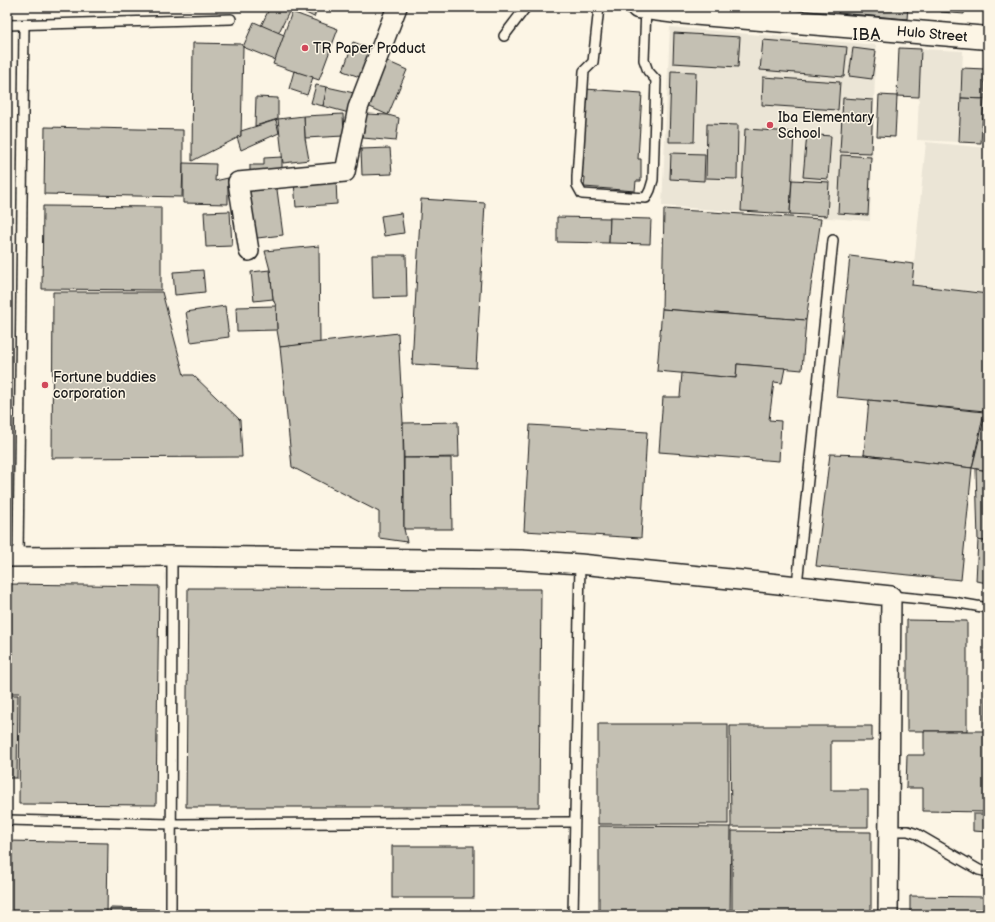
<svg xmlns="http://www.w3.org/2000/svg" width="995" height="922" viewBox="0 0 995 922" font-family="'Balsamiq Sans',sans-serif">
	<style>
		.built { fill: #ebe5d6 }
		.building { fill: #c4c0b3; stroke: #1c1c1c }
		.lines { fill: none; stroke-linecap: round; stroke-linejoin: round }
		.lane-casing { stroke: #1c1c1c; stroke-width: 12 }
		.street-casing { stroke: #1c1c1c; stroke-width: 22 }
		.secondary-casing { stroke: #1c1c1c; stroke-width: 25 }
		.lane { stroke: #fcf5e5; stroke-width: 9 }
		.street { stroke: #fcf5e5; stroke-width: 19 }
		.secondary { stroke: #fcf5e5; stroke-width: 22 }
		.poi-dot { fill: #d1495b; stroke: #fcf5e5; stroke-width: 1.5 }
		.labels { text-anchor: middle; dominant-baseline: central; stroke-width: 3; stroke-linejoin: round; paint-order: stroke }
		.street-label { font-size: 14px; fill: #1c1c1c; stroke: #fcf5e5 }
		.poi-label { font-size: 14px; fill: #1c1c1c; stroke: #fcf5e5; text-anchor: start }
		.quarter-label { font-size: 16px; letter-spacing: 1px; fill: #1c1c1c; stroke: #fcf5e5 }
	</style>
	<rect width="100%" height="100%" fill="#fcf5e5"/>
	<filter id="ink" filterUnits="userSpaceOnUse"><feTurbulence type="fractalNoise" baseFrequency=".025" numOctaves="2"/><feDisplacementMap in="SourceGraphic" scale="8" xChannelSelector="R" yChannelSelector="G"/><feConvolveMatrix kernelMatrix="1 2 1 2 8 2 1 2 1" color-interpolation-filters="sRGB"/></filter>
	<g filter="url(#ink)">
		<g class="built">
			<path d="M 670,27 L 876,45 L 870,221 L 662,206 Z"/>
			<path d="M 921,49 L 963,51 L 959,142 L 917,140 Z"/>
			<path d="M 926,142 L 988,148 L 988,293 L 912,285 Z"/>
		</g>
		<g class="building">
			<path d="M 28,7 L 117,7 L 117,8 Z"/>
			<path d="M 160,7 L 192,7 L 192,8 Z"/>
			<path d="M 192,7 L 246,7 L 239,10 L 192,8 Z"/>
			<path d="M 270,7 L 279,7 L 289,12 L 278,34 L 261,26 Z"/>
			<path d="M 294,7 L 318,7 L 314,17 Z"/>
			<path d="M 771,7 L 803,7 L 803,11 Z"/>
			<path d="M 838,7 L 908,7 L 907,19 L 838,13 Z"/>
			<path d="M 941,7 L 965,7 L 964,14 L 941,12 Z"/>
			<path d="M 292,12 L 338,29 L 319,80 L 273,64 Z"/>
			<path d="M 254,22 L 284,35 L 275,60 L 243,47 Z"/>
			<path d="M 674,33 L 740,37 L 738,67 L 673,63 Z"/>
			<path d="M 763,40 L 847,47 L 844,77 L 760,70 Z"/>
			<path d="M 353,42 L 378,51 L 368,80 L 343,71 Z"/>
			<path d="M 193,43 L 241,44 L 243,47 L 241,136 L 192,161 Z"/>
			<path d="M 853,48 L 876,51 L 872,79 L 849,76 Z"/>
			<path d="M 899,48 L 921,49 L 919,97 L 897,96 Z"/>
			<path d="M 380,58 L 407,70 L 388,115 L 361,103 Z"/>
			<path d="M 962,68 L 985,69 L 984,99 L 961,98 Z"/>
			<path d="M 294,71 L 313,77 L 307,95 L 289,89 Z"/>
			<path d="M 671,71 L 696,72 L 694,142 L 669,142 Z"/>
			<path d="M 763,77 L 840,82 L 838,110 L 762,105 Z"/>
			<path d="M 316,85 L 327,87 L 323,106 L 311,103 Z"/>
			<path d="M 327,87 L 354,93 L 349,113 L 323,106 Z"/>
			<path d="M 585,89 L 642,93 L 638,159 L 641,159 L 641,181 L 636,181 L 635,191 L 584,187 L 585,177 L 579,177 Z"/>
			<path d="M 879,95 L 897,96 L 895,137 L 877,136 Z"/>
			<path d="M 256,97 L 278,98 L 278,119 L 255,126 Z"/>
			<path d="M 843,98 L 873,100 L 871,153 L 840,152 Z"/>
			<path d="M 961,98 L 984,99 L 981,143 L 959,142 Z"/>
			<path d="M 343,114 L 344,136 L 305,138 L 304,116 Z"/>
			<path d="M 366,114 L 388,115 L 399,118 L 396,141 L 363,138 Z"/>
			<path d="M 304,116 L 305,138 L 309,160 L 283,163 L 278,119 Z"/>
			<path d="M 276,120 L 279,133 L 241,150 L 237,137 L 241,136 L 241,131 Z"/>
			<path d="M 707,124 L 738,125 L 737,179 L 706,178 Z"/>
			<path d="M 45,127 L 183,130 L 183,163 L 182,197 L 44,194 Z"/>
			<path d="M 745,129 L 794,132 L 790,214 L 741,211 Z"/>
			<path d="M 807,134 L 831,136 L 828,179 L 803,177 Z"/>
			<path d="M 390,148 L 392,174 L 362,175 L 361,149 Z"/>
			<path d="M 671,153 L 705,154 L 704,181 L 670,179 Z"/>
			<path d="M 841,155 L 871,157 L 868,215 L 838,213 Z"/>
			<path d="M 282,157 L 282,174 L 250,174 L 250,165 L 264,165 L 264,158 Z"/>
			<path d="M 183,163 L 216,164 L 215,181 L 228,178 L 228,204 L 183,203 Z"/>
			<path d="M 336,180 L 337,204 L 296,207 L 294,182 Z"/>
			<path d="M 792,180 L 829,182 L 827,216 L 790,214 Z"/>
			<path d="M 276,182 L 283,235 L 249,239 L 242,186 Z"/>
			<path d="M 421,199 L 485,203 L 476,368 L 412,364 Z"/>
			<path d="M 43,206 L 161,207 L 161,290 L 42,289 Z"/>
			<path d="M 664,209 L 821,219 L 806,320 L 662,309 Z"/>
			<path d="M 230,211 L 232,246 L 206,247 L 204,212 Z"/>
			<path d="M 401,213 L 404,233 L 384,236 L 381,216 Z"/>
			<path d="M 557,217 L 610,218 L 609,243 L 557,242 Z"/>
			<path d="M 610,218 L 651,219 L 650,244 L 609,243 Z"/>
			<path d="M 319,246 L 320,343 L 280,347 L 277,330 L 276,306 L 273,299 L 270,270 L 265,251 Z"/>
			<path d="M 372,255 L 406,255 L 407,297 L 373,298 Z"/>
			<path d="M 850,256 L 914,264 L 912,285 L 988,294 L 988,403 L 985,411 L 836,397 Z"/>
			<path d="M 203,270 L 205,292 L 175,295 L 173,272 Z"/>
			<path d="M 270,270 L 273,299 L 254,301 L 251,272 Z"/>
			<path d="M 53,292 L 162,292 L 184,375 L 193,375 L 240,420 L 242,457 L 52,458 Z"/>
			<path d="M 225,306 L 229,337 L 191,342 L 186,312 Z"/>
			<path d="M 276,306 L 277,330 L 237,331 L 236,307 Z"/>
			<path d="M 662,309 L 806,320 L 802,370 L 737,364 L 736,378 L 657,371 Z"/>
			<path d="M 398,333 L 403,423 L 404,529 L 407,542 L 379,538 L 379,512 L 292,467 L 280,347 Z"/>
			<path d="M 737,364 L 785,368 L 782,383 L 774,382 L 769,420 L 781,421 L 779,461 L 659,452 L 663,397 L 680,397 L 682,373 L 736,378 Z"/>
			<path d="M 869,400 L 984,412 L 972,468 L 864,455 Z"/>
			<path d="M 988,403 L 988,471 L 972,468 Z"/>
			<path d="M 458,422 L 459,457 L 404,458 L 403,423 Z"/>
			<path d="M 530,425 L 647,432 L 641,538 L 524,531 Z"/>
			<path d="M 830,454 L 864,455 L 972,468 L 961,580 L 816,566 Z"/>
			<path d="M 404,458 L 451,458 L 452,529 L 404,529 Z"/>
			<path d="M 976,469 L 988,471 L 988,542 L 978,540 Z"/>
			<path d="M 978,540 L 988,542 L 988,583 L 976,581 Z"/>
			<path d="M 7,584 L 159,586 L 156,805 L 19,804 L 20,693 L 7,693 Z"/>
			<path d="M 188,588 L 541,589 L 539,807 L 186,807 Z"/>
			<path d="M 907,620 L 967,621 L 967,731 L 907,731 Z"/>
			<rect x="985" y="625" width="3" height="106"/>
			<path d="M 7,695 L 18,695 L 17,778 L 7,778 Z"/>
			<rect x="598" y="724" width="130" height="100"/>
			<path d="M 730,726 L 872,726 L 872,741 L 831,741 L 831,790 L 868,790 L 868,827 L 731,827 Z"/>
			<path d="M 924,731 L 988,731 L 988,812 L 923,811 L 923,788 L 906,788 L 907,755 L 924,755 Z"/>
			<path d="M 973,814 L 988,814 L 988,832 L 973,831 Z"/>
			<path d="M 599,826 L 731,827 L 730,915 L 599,915 Z"/>
			<path d="M 732,831 L 871,832 L 871,915 L 732,915 Z"/>
			<path d="M 7,841 L 108,843 L 107,915 L 7,915 Z"/>
			<rect x="392" y="846" width="82" height="52"/>
			<path d="M 910,896 L 988,897 L 988,915 L 910,915 Z"/>
			<path d="M 110,908 L 154,909 L 154,915 L 110,915 Z"/>
		</g>
		<g class="lines">
			<g class="lane-casing">
				<g id="lane">
					<path d="M 599,7 L 593,62 L 584,71 L 577,177 L 577,185 L 582,194 L 646,198 L 650,190 L 653,180 L 656,80 L 648,71 L 644,60 L 646,8"/>
					<path d="M 7,25 L 231,19"/>
					<path d="M 504,36 L 526,7"/>
					<path d="M 18,557 L 24,26"/>
					<path d="M 797,585 L 833,240"/>
					<path d="M 891,596 L 953,602 L 988,608"/>
					<path d="M 7,820 L 171,824 L 574,822"/>
					<path d="M 889,831 L 908,831 L 917,834 L 979,870 L 988,872"/>
					<path d="M 171,915 L 172,556"/>
					<path d="M 573,915 L 580,564"/>
				</g>
			</g>
			<g class="street-casing">
				<g id="street">
					<path d="M 249,251 L 238,182 L 345,172 L 358,108 L 397,7"/>
					<path d="M 7,557 L 172,556 L 521,560 L 580,564 L 760,582 L 891,596 L 888,915"/>
				</g>
			</g>
			<g class="secondary-casing">
				<path id="secondary" d="M 638,7 L 677,12 L 988,38"/>
			</g>
			<use href="#lane" class="lane"/>
			<use href="#street" class="street"/>
			<use href="#secondary" class="secondary"/>
		</g>
	</g>
	<g class="poi-dot">
		<circle cx="305" cy="48" r="4"/>
		<circle cx="770" cy="125" r="4"/>
		<circle cx="45" cy="385" r="4"/>
	</g>
	<g class="labels">
		<g class="street-label">
			<text transform="translate(932 34) rotate(5)">Hulo Street</text>
		</g>
		<g class="poi-label">
			<text x="313" y="48">TR Paper Product</text>
			<text x="778" y="117">Iba Elementary<tspan x="778" dy="16">School</tspan></text>
			<text x="53" y="377">Fortune buddies<tspan x="53" dy="16">corporation</tspan></text>
		</g>
		<g class="quarter-label">
			<text x="867" y="35">IBA</text>
		</g>
	</g>
	<rect width="995" height="922" fill="none" stroke="#fcf5e5" stroke-width="24"/>
	<rect x="12" y="12" width="971" height="898" fill="none" stroke="#1c1c1c" stroke-width="1.5" filter="url(#ink)"/>
</svg>
